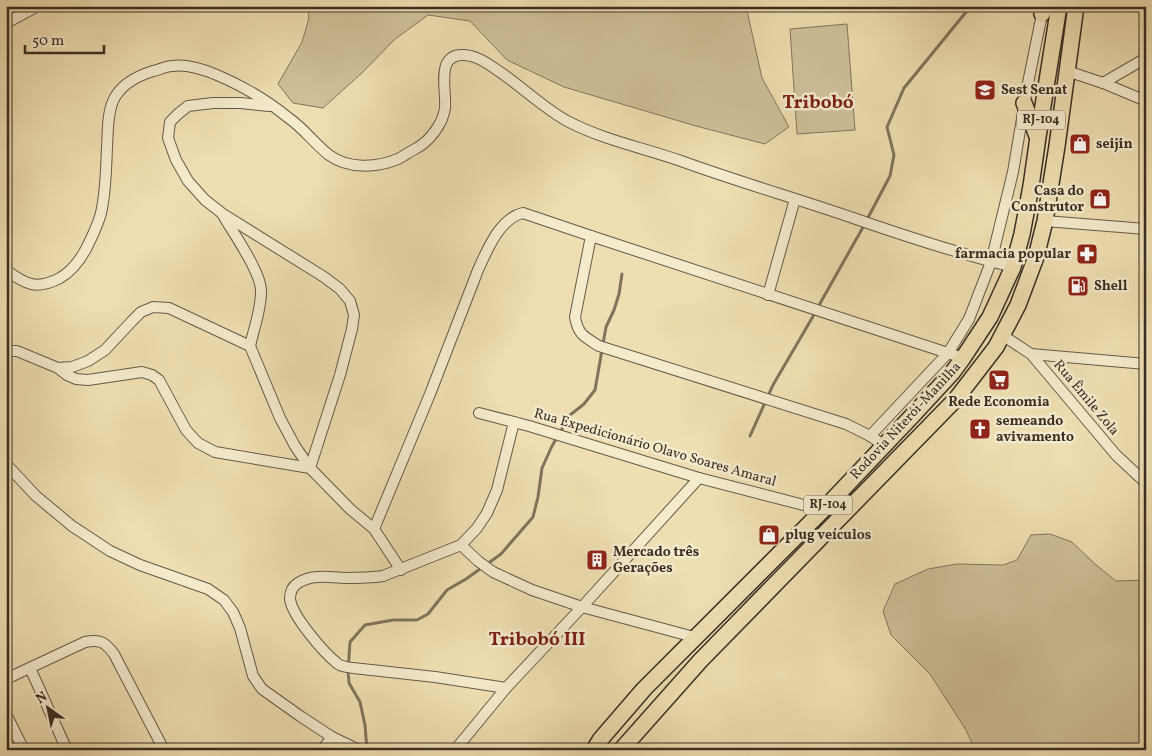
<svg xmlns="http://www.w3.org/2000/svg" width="1152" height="756" viewBox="0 0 1152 756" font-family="Vollkorn,serif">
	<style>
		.green { fill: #cfc099; stroke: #84775e }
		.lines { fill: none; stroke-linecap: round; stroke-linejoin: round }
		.stream { stroke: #81745c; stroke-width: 3 }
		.minor-casing { stroke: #675a47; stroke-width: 12 }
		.highway-casing { stroke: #3a2e24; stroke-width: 18 }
		.minor { stroke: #f4eacc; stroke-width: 10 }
		.highway { stroke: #eedeb1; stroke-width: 15 }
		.labels { text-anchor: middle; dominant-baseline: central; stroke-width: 5; stroke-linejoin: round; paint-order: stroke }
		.shield { fill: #f4eacc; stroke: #726656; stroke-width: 1 }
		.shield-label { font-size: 12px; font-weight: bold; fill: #3a2e24 }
		.poi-label { font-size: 14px; font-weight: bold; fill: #3a2e24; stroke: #f4eacc; text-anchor: start }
		.street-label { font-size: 14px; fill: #3a2e24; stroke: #f4eacc }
		.district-label { font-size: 19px; font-weight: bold; fill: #7a1f14; stroke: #f4eacc }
	</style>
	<rect width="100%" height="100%" fill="#eedeb1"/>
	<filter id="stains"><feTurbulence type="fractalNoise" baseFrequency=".004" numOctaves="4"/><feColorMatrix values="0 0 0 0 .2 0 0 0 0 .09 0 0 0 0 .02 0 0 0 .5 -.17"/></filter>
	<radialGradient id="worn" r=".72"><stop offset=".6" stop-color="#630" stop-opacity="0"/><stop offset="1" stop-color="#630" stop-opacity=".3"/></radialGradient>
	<g class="green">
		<path d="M 307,6 L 746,6 L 762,78 L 789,127 L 765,144 L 696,126 L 564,87 L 507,60 L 470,21 L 428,15 L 394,40 L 363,72 L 323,108 L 293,103 L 278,84 L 302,42 L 309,18 Z"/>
		<path d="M 847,24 L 855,130 L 797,134 L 790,29 Z"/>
		<path d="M 1050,534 L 1072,542 L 1095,564 L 1116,581 L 1146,580 L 1146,750 L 975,750 L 966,730 L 930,674 L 891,635 L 883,611 L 895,584 L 928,569 L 957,564 L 1003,565 L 1017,560 L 1031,535 Z"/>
	</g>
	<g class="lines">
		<g class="stream">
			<path d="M 818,307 L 862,229 L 890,176 L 894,155 L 887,127 L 904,88 L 971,6"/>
			<path d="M 750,436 L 773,385 L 815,313"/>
			<path d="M 367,750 L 365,725 L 360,702 L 349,683 L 348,671 L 350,642 L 365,625 L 393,620 L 417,620 L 428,614 L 447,590 L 466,579 L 501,554 L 533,517 L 538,497 L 542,468 L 552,446 L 570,415 L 584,404 L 595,390 L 606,327 L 614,310 L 619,294 L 622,274"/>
		</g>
		<g class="minor-casing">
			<g id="minor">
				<path d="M 6,23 L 38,6"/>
				<path d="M 1067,71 L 1103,83 L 1146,101"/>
				<path d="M 1103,83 L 1146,58"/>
				<path d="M 223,215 C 233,233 262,273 261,292 C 261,310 254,328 250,346"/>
				<path d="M 1045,221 L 1146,229"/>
				<path d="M 591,236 L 575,317 C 578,335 585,337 599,346 L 846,424 L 870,436 L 885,446"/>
				<path d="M 6,270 C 26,285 37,290 60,278 C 72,271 80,260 86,249 C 92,237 98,225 101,213 C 106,192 106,168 107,147 C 108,133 107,115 113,101 C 120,85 137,76 153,71 C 159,70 166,66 172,66 C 186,64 205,70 217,75 C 243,86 268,101 290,119 C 304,129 315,144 329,155 C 348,169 376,168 398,159 C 404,156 409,152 415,149 C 429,142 443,124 445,108 C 447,89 433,48 471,56 C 483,59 491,66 500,72 C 522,87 546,110 569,122 C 604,140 644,148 681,161 C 739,182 798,199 856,219 C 908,237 960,254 1013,267"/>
				<path d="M 768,295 L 795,199"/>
				<path d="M 1002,335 L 1031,354 L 1116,455 L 1146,483"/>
				<path d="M 6,351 L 17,351 L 58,368 L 72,367 L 88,361 L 105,350 L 132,321 L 141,312 L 153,307 L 169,308 L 250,346 L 280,418 L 295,446 L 310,468 L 350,509 L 374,529 L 401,570"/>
				<path d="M 1031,354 L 1146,364"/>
				<path d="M 58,368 L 67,375 L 76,379 L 88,380 L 142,372 L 152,375 L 159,380 L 186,430 L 198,443 L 215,452 L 310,468 L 340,375 L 352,329 L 354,315 L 350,301 L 340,289 L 324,277 L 223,214 L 205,200 L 188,181 L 176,160 L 168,138 L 170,122 L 178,114 L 188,106 L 213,103 L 241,103 L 269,106"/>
				<path d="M 479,413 L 529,426 L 699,478 L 823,510"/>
				<path d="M 870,436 L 948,353 L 969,319 L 991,262 L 1013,172 L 1028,83 L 1042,14"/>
				<path d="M 6,464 L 36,496 L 72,526 L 110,551 L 140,565 L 208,589 L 224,600 L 233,612 L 240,628 L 253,676 L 262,689 L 300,716 L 332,737 L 359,750"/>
				<path d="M 374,529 L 430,394 L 478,270 C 487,250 500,218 523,213 L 591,236 L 963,358"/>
				<path d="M 461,545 L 478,561 L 493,572 L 532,590 L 582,607 L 694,637"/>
				<path d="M 30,668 L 67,750"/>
				<path d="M 6,679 L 85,642 C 100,639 105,642 114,654 L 164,750"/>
				<path d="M 506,688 L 435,677 L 353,668 C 348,667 342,667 338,664 C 324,653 292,616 290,599 C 290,592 293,586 298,583 C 311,574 329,577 344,578 C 357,578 370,578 383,576 L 461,545 L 477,528 L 487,513 L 497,490 L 514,422"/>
				<path d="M 6,714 L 24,750"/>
				<path d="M 322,750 L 332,737"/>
				<path d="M 455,750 L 506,688 L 582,607 L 699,478"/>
			</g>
		</g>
		<g class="highway-casing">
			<g id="highway">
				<path d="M 1042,14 L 1046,6"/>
				<path d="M 1024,103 L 1037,136"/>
				<path d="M 594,750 L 600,740 L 644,689 L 823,510 L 913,415 L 952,373 L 963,358 L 990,317 L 1013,267 L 1022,234 L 1031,186 L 1038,137 L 1059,6"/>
				<path d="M 621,750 L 700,661 L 956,399 L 996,347 L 1018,305 L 1036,257 L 1045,221 L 1057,146 L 1076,6"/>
			</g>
		</g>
		<use href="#minor" class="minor"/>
		<use href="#highway" class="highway"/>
	</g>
	<defs>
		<g id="school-square" transform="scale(1.125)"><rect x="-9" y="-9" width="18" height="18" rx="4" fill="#8f2418" stroke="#f4eacc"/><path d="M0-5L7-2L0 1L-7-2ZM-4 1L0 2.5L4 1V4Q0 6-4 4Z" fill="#fff"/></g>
		<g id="shop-square" transform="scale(1.125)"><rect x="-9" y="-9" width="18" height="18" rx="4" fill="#8f2418" stroke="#f4eacc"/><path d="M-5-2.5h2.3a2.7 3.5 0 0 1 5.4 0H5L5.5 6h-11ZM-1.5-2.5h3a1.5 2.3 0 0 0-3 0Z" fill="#fff"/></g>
		<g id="pharmacy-square" transform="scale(1.125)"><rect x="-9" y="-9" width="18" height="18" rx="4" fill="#8f2418" stroke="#f4eacc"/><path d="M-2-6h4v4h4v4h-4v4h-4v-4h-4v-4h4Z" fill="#fff"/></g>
		<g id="fuel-square" transform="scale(1.125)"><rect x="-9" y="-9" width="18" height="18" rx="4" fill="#8f2418" stroke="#f4eacc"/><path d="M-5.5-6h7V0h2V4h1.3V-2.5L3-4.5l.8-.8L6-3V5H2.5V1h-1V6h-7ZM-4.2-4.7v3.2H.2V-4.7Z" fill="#fff"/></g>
		<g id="supermarket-square" transform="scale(1.125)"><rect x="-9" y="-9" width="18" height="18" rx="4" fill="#8f2418" stroke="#f4eacc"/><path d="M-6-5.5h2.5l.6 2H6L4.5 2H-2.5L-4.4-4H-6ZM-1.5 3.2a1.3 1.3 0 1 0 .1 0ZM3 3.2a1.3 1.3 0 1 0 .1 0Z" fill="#fff"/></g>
		<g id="church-square" transform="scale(1.125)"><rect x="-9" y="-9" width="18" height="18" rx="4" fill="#8f2418" stroke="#f4eacc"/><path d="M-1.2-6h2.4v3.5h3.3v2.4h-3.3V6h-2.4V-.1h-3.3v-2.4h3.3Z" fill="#fff"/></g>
		<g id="building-square" transform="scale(1.125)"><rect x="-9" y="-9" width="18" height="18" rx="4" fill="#8f2418" stroke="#f4eacc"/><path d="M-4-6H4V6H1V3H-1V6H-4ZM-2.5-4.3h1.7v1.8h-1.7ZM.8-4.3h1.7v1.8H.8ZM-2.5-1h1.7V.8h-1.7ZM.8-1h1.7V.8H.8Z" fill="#fff"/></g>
	</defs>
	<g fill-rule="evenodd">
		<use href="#school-square" x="985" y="90"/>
		<use href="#shop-square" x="1080" y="144"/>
		<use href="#shop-square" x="1100" y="199"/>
		<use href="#pharmacy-square" x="1087" y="254"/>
		<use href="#fuel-square" x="1078" y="286"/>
		<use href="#supermarket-square" x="999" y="380"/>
		<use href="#church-square" x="980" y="429"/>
		<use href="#shop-square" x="769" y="535"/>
		<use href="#building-square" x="597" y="560"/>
	</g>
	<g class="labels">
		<g class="shield">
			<rect x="1017" y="110.5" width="48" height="19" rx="4"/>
			<rect x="804" y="495.5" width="48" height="19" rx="4"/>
		</g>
		<g class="shield-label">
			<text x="1041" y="120">RJ-104</text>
			<text x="828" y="505">RJ-104</text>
		</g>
		<g class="poi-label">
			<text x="1001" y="90">Sest Senat</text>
			<text x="1096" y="144">seijin</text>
			<text x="1084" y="191" text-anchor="end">Casa do<tspan x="1084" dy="16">Construtor</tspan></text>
			<text x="1071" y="254" text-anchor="end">farmacia popular</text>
			<text x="1094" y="286">Shell</text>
			<text x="999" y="402" text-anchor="middle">Rede Economia</text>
			<text x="996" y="421">semeando<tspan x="996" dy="16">avivamento</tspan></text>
			<text x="785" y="535">plug veículos</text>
			<text x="613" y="552">Mercado três<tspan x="613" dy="16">Gerações</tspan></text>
		</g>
		<g class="street-label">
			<text transform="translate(1086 398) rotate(50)">Rua Êmile Zola</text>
			<text transform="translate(906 421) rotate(-47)">Rodovia Niterói-Manilha</text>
			<text transform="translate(655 448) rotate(16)">Rua Expedicionário Olavo Soares Amaral</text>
		</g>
		<g class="district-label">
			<text x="818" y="103">Tribobó</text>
			<text x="537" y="640">Tribobó III</text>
		</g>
	</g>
	<rect width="1152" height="756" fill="none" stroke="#eedeb1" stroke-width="25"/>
	<rect x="8" y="8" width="1137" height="741" fill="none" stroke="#3a2e24" stroke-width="2.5"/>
	<rect x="12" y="12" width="1127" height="731" fill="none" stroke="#3a2e24"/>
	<g transform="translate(48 708) rotate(327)" stroke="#f4eacc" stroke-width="4" paint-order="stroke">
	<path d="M0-4L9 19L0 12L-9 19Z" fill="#3a2e24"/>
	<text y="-8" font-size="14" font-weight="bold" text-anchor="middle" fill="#3a2e24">N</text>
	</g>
	<path d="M25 45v8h79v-8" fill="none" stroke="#3a2e24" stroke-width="2.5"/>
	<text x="32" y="45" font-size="15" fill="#3a2e24" stroke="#f4eacc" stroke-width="4" paint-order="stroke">50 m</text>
	<rect width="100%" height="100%" filter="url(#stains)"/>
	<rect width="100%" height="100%" fill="url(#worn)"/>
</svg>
